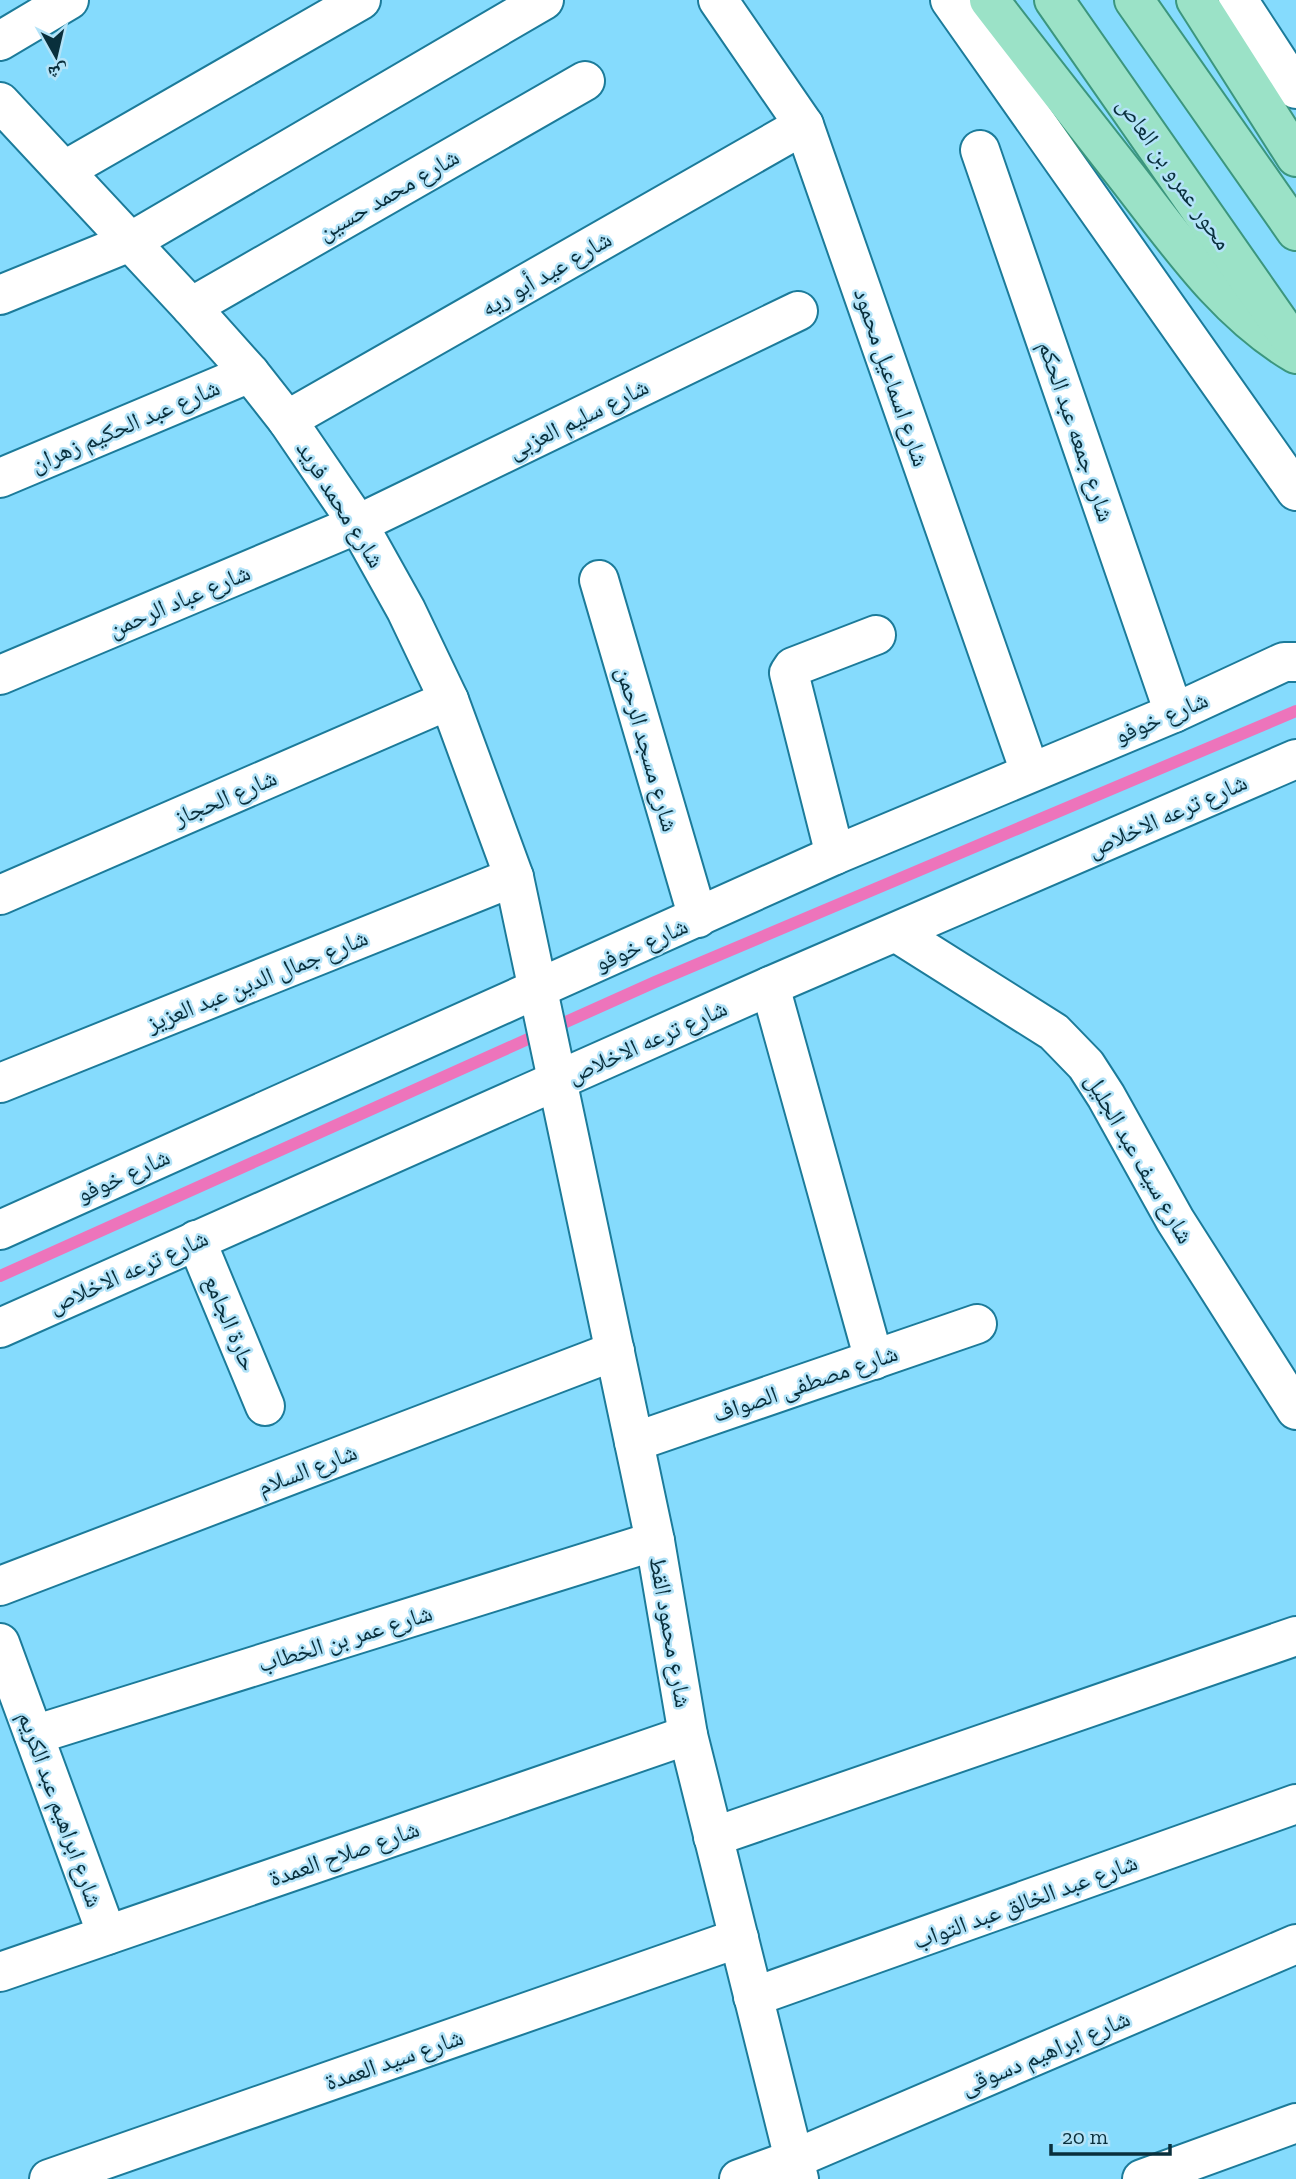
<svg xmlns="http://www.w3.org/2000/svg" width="1296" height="2179" viewBox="0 0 1296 2179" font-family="'Zilla Slab','Noto Naskh Arabic',serif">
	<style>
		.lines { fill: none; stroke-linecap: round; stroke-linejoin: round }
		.stream { stroke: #ed74bb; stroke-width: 12 }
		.minor-casing { stroke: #1c7b9a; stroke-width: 42 }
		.major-casing { stroke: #3c967e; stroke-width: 42 }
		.minor { stroke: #fff; stroke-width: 38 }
		.major { stroke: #9be2c7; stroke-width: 38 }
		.labels { text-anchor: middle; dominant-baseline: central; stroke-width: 5; stroke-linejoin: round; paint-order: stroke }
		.street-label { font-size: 24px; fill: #092f3c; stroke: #b3e3f8 }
	</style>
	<rect width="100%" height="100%" fill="#85dbfd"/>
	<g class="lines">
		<path class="stream" d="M 0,1276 L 655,982 L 1296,711"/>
		<g class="minor-casing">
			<g id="minor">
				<path d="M 718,0 L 804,125 L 1030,772"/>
				<path d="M 950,0 L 1296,491"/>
				<path d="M 1238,0 L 1296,89"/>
				<path d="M 0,41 L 69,0"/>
				<path d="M 0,102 L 191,307 L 250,373 L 287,420 L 358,524 L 406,610 L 449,700 L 514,877 L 655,1541 L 688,1735 L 799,2179"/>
				<path d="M 980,150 L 1174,713"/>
				<path d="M 65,170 L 361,0"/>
				<path d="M 0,295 L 130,242 L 544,0"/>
				<path d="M 191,307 L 585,81"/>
				<path d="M 287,420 L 804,125"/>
				<path d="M 0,478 L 250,373"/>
				<path d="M 599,580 L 698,918"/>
				<path d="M 0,675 L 358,524 L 798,311"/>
				<path d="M 835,855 L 789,673 L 793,667 L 876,635"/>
				<path d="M 0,895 L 449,700"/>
				<path d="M 897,933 L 1054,1032 L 1086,1065 L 1106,1096 L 1175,1220 L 1296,1410"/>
				<path d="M 770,986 L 874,1360"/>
				<path d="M 0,1083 L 514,877"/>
				<path d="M 0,1230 L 835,855 L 1174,713 L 1284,662 L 1296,662"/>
				<path d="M 196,1240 L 265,1406"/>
				<path d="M 0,1328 L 770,986 L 1296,759"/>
				<path d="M 634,1442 L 977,1324"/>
				<path d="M 0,1586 L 615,1351"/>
				<path d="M 0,1643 L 107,1935"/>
				<path d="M 34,1735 L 655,1541"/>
				<path d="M 713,1837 L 1296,1636"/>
				<path d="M 0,1972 L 688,1735"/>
				<path d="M 753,1997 L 1296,1804"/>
				<path d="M 49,2179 L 739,1938"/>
				<path d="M 739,2179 L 794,2159 L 1296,1944"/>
				<path d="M 1142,2179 L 1296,2123"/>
			</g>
		</g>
		<g class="major-casing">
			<g id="major">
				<path d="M 989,0 C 1035,60 1081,118 1127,177 C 1177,241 1225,312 1296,354"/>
				<path d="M 1054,0 L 1287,334"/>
				<path d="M 1134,0 L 1296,231"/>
				<path d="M 1196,0 L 1296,157"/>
			</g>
		</g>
		<use href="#minor" class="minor"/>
		<use href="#major" class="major"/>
	</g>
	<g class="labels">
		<g class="street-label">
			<text transform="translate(1175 173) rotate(55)">محور عمرو بن العاص</text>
			<text transform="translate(388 194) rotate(-30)">شارع محمد حسين</text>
			<text transform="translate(546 273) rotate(-30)">شارع عيد أبو ريه</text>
			<text transform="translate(892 377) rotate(71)">شارع اسماعيل محمود</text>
			<text transform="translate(578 418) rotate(-26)">شارع سليم العزبى</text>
			<text transform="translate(125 425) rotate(-23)">شارع عبد الحكيم زهران</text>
			<text transform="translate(1077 431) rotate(71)">شارع جمعه عبد الحكم</text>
			<text transform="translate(341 504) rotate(58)">شارع محمد فريد</text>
			<text transform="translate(179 600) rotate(-23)">شارع عباد الرحمن</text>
			<text transform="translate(1161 717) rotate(-23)">شارع خوفو</text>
			<text transform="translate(648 749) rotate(74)">شارع مسجد الرحمن</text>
			<text transform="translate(225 797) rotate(-23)">شارع الحجاز</text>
			<text transform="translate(1167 815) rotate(-24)">شارع ترعه الاخلاص</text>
			<text transform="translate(641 944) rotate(-24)">شارع خوفو</text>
			<text transform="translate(257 980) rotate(-22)">شارع جمال الدين عبد العزيز</text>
			<text transform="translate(647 1041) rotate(-24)">شارع ترعه الاخلاص</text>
			<text transform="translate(1140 1158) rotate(60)">شارع سيف عبد الجليل</text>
			<text transform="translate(123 1175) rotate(-24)">شارع خوفو</text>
			<text transform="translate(128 1271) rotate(-24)">شارع ترعه الاخلاص</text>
			<text transform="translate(231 1323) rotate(67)">حارة الجامع</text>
			<text transform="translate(805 1383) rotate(-19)">شارع مصطفى الصواف</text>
			<text transform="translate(307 1469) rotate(-21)">شارع السلام</text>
			<text transform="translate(671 1632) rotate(80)">شارع محمود القط</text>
			<text transform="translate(345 1638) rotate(-17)">شارع عمر بن الخطاب</text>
			<text transform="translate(61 1809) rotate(70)">شارع ابراهيم عبد الكريم</text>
			<text transform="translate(344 1853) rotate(-19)">شارع صلاح العمدة</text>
			<text transform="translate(1025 1901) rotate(-20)">شارع عبد الخالق عبد التواب</text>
			<text transform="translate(1045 2052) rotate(-23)">شارع ابراهيم دسوقى</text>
			<text transform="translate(394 2059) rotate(-19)">شارع سيد العمدة</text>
		</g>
	</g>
	<g transform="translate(56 56) rotate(172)" stroke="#b3e3f8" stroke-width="5" paint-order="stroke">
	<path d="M0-5L12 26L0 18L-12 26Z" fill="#092f3c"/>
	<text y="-10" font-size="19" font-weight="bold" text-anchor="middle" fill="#092f3c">ش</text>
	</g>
	<path d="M1051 2144v10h119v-10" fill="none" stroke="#092f3c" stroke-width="3.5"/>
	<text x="1062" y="2144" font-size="21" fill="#092f3c" stroke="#b3e3f8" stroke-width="5" paint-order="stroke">20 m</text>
</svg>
